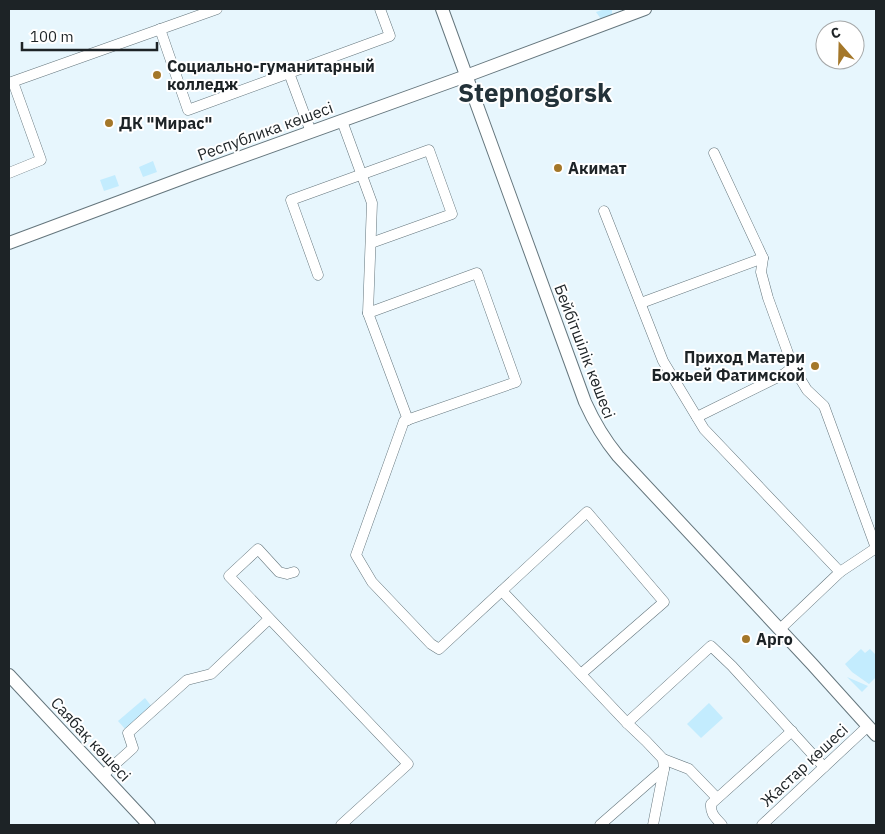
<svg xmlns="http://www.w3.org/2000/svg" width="885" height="834" viewBox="0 0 885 834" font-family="'IBM Plex Sans',sans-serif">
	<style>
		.green { fill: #c3ecfe }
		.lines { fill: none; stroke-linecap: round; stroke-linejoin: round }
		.minor-casing { stroke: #65767d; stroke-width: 11 }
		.tertiary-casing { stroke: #65767d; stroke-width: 14 }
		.minor { stroke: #fff; stroke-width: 10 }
		.tertiary { stroke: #fff; stroke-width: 12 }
		.poi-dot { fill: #a47729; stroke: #fff; stroke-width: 2 }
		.labels { text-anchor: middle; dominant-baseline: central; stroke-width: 4; stroke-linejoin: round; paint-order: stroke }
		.poi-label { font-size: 16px; font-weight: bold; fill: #1d2326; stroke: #fff; text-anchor: start }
		.street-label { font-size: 16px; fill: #1d2326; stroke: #fff }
		.town-label { font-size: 26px; font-weight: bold; fill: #233239; stroke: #fff }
	</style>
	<rect width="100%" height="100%" fill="#e7f6fd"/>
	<g class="green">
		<path d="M 605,9 L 612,9 L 612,15 L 601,19 L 596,12 Z"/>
		<path d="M 153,161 L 157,172 L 143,177 L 139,167 Z"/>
		<path d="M 115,175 L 119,186 L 104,191 L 100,180 Z"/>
		<path d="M 861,649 L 865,653 L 870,649 L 876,655 L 876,677 L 869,684 L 852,672 L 845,664 Z"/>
		<path d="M 847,677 L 868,686 L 862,692 Z"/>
		<path d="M 145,698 L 152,707 L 126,730 L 118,721 Z"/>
		<path d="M 709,703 L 723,718 L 701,738 L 687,724 Z"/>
	</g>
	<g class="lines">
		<g class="minor-casing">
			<g id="minor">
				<path d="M 160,29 L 188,110 L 289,73 L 311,132"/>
				<path d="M 289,73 L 390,36 L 380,9"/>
				<path d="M 9,83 L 217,9"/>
				<path d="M 342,121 L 372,203 L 368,313 L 408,420"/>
				<path d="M 714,153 L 763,258 L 761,272 L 768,298 L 793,367 L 807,390 L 824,406 L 876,548 L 840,572"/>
				<path d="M 9,173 L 41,160 L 13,82"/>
				<path d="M 604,211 L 663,361 L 704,429 L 840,572 L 780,629"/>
				<path d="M 318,275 L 291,200 L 429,150 L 452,214 L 371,243"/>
				<path d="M 641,303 L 763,258"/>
				<path d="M 368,313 L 477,273 L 516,382 L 404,421 L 356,555 L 372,582 L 431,644 L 439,649 L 587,512 L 664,602 L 581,674"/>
				<path d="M 697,417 L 784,374 L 793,367"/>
				<path d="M 294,572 L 287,574 L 279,572 L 258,549 L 229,576 L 408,764 L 341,825"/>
				<path d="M 502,591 L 627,723 L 646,741 L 663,759 L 689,769 L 717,798"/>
				<path d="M 627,723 L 711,646 L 732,666 L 824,767"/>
				<path d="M 103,775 L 133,748 L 128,733 L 187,680 L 211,674 L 269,619"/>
				<path d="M 600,825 L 664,769 L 663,759"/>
				<path d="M 653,825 L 664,769"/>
				<path d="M 722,825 C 716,818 710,814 711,804 L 792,731"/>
				<path d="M 762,825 L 868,726"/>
			</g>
		</g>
		<g class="tertiary-casing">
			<g id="tertiary">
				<path d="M 442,9 L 585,402 C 594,422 604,439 618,456 L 812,664 L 876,735"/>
				<path d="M 9,243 L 194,174 L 466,76 L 645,9"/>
				<path d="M 9,675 L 149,825"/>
			</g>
		</g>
		<use href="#minor" class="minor"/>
		<use href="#tertiary" class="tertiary"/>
	</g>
	<g class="poi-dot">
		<circle cx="157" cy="75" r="5"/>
		<circle cx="109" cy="123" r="5"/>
		<circle cx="558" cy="168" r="5"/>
		<circle cx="815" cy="366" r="5"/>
		<circle cx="746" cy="639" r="5"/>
	</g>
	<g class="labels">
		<g class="poi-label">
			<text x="167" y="66">Социально-гуманитарный<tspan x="167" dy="18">колледж</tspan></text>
			<text x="119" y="123">ДК "Мирас"</text>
			<text x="568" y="168">Акимат</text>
			<text x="805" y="357" text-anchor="end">Приход Матери<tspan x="805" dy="18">Божьей Фатимской</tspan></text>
			<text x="756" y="639">Арго</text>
		</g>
		<g class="street-label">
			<text transform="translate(265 131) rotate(-20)">Республика көшесі</text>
			<text transform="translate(585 351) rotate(69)">Бейбітшілік көшесі</text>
			<text transform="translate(91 739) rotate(47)">Саябақ көшесі</text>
			<text transform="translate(804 765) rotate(-43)">Жастар көшесі</text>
		</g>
		<g class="town-label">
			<text x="535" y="92">Stepnogorsk</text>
		</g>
	</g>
	<rect width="885" height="834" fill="none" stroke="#1d2326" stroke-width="20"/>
	<g transform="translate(840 45) rotate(340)"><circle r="24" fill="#ffffff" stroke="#a5a7a8"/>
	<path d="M0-4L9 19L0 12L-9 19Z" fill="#a47729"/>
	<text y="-8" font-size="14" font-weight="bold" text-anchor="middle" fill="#1d2326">С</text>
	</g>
	<path d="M22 42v8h135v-8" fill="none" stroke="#1d2326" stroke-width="2.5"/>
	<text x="30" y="42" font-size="15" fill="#1d2326" stroke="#ffffff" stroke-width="4" paint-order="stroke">100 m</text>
</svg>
